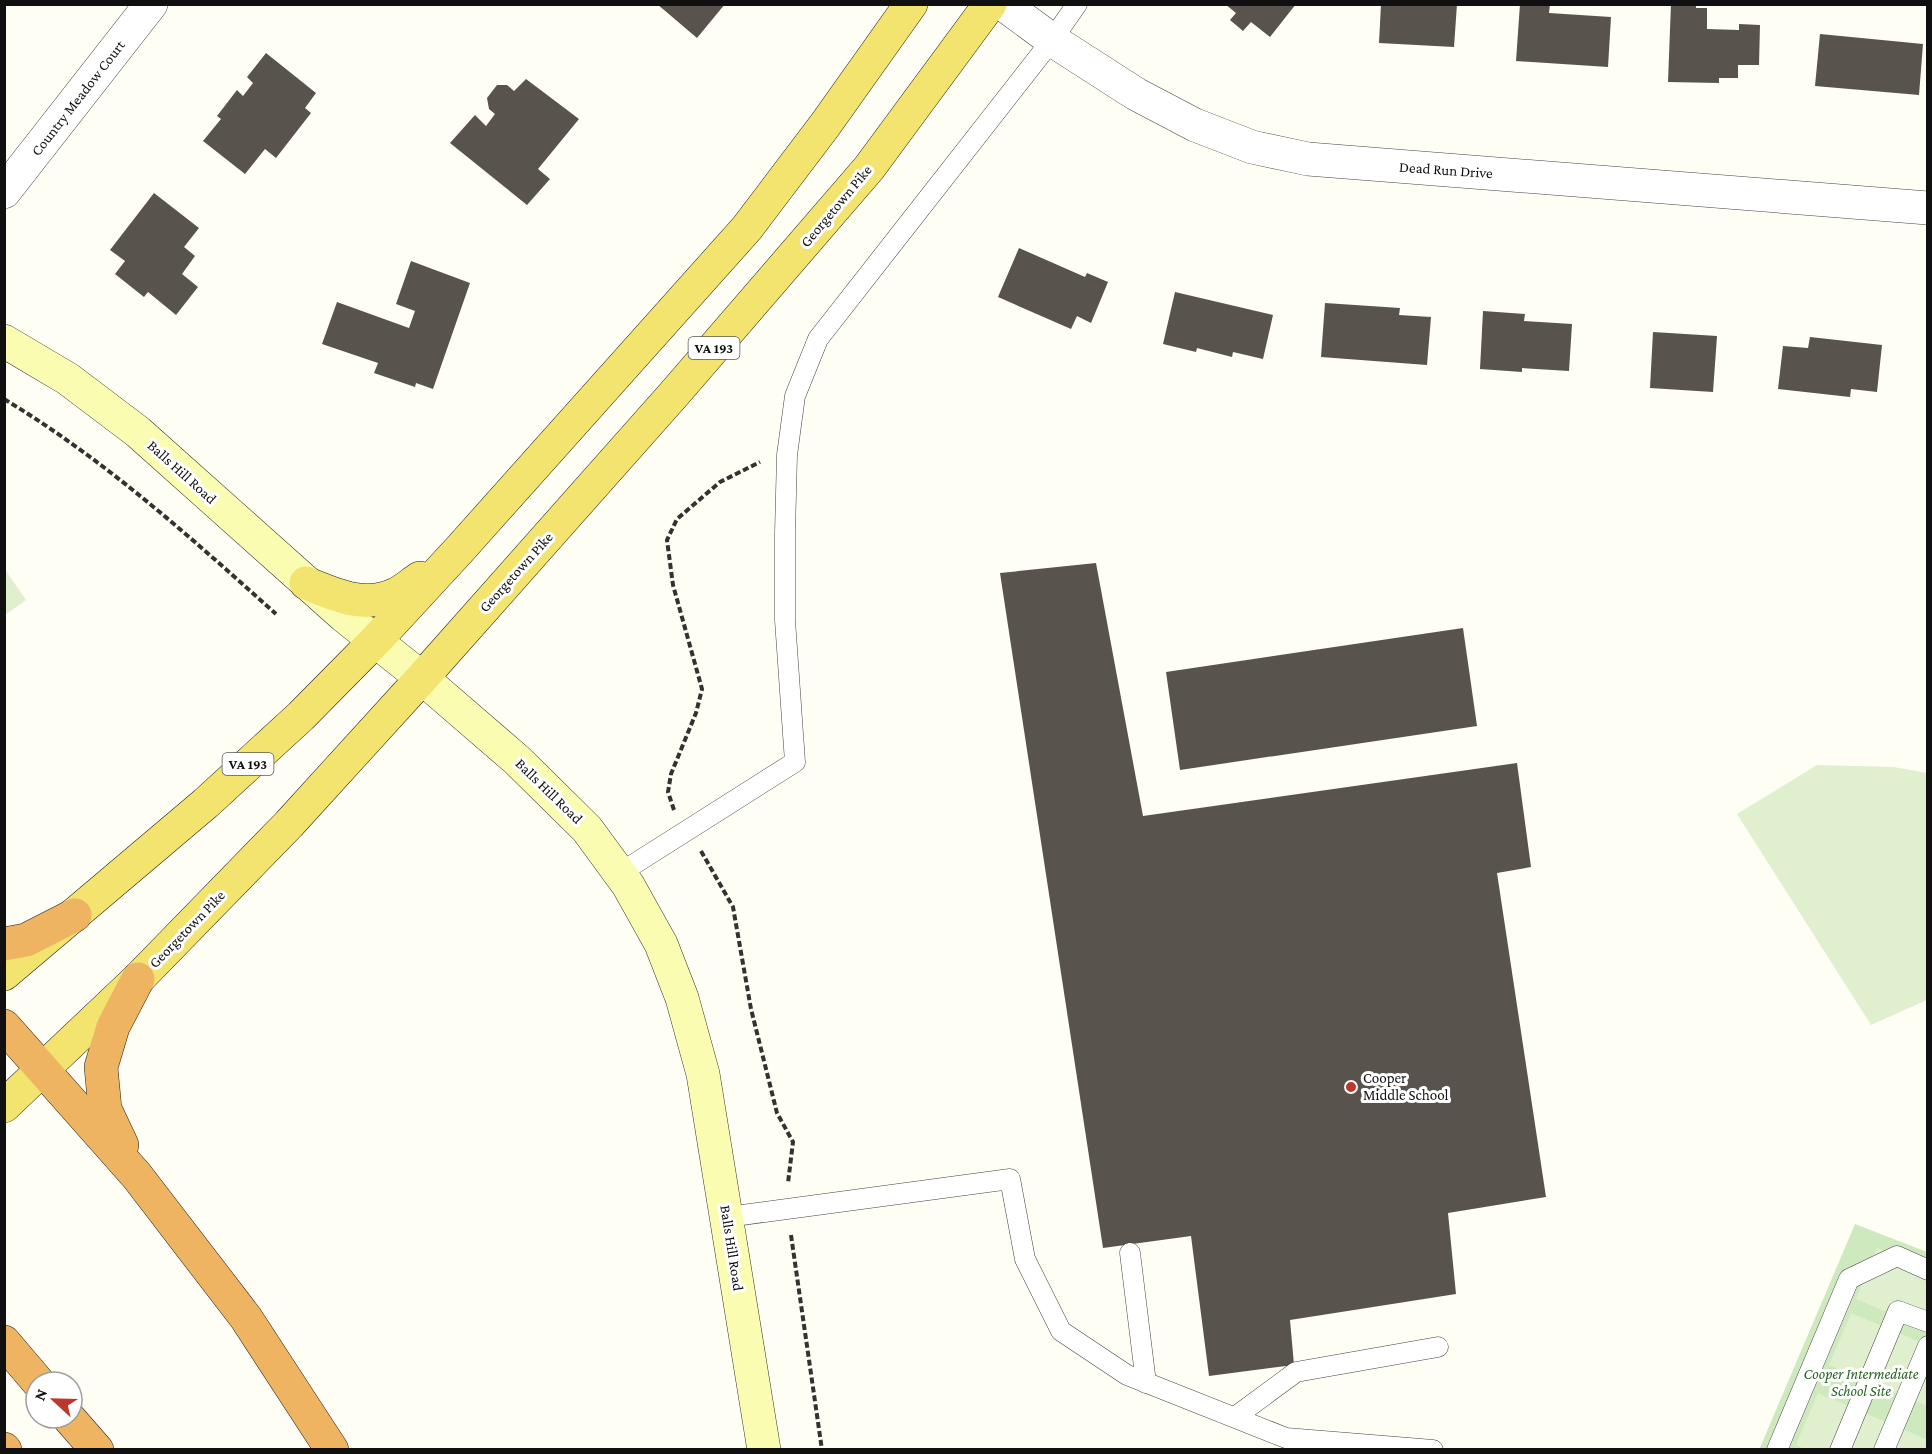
<svg xmlns="http://www.w3.org/2000/svg" width="1932" height="1454" viewBox="0 0 1932 1454" font-family="'Crimson Pro',serif">
	<style>
		.green { fill: #cee9be }
		.pitch { fill: #e0f0cf }
		.building { fill: #58534d }
		.lines { fill: none; stroke-linecap: round; stroke-linejoin: round }
		.lane-casing { stroke: #434343; stroke-width: 21 }
		.street-casing { stroke: #434343; stroke-width: 34 }
		.secondary-casing { stroke: #323232; stroke-width: 34 }
		.primary-casing { stroke: #212121; stroke-width: 34 }
		.highway-casing { stroke: #212121; stroke-width: 34 }
		.path { stroke: #323232; stroke-width: 4; stroke-dasharray: 6 3; stroke-linecap: butt }
		.lane { stroke: #fff; stroke-width: 20 }
		.street { stroke: #fff; stroke-width: 33 }
		.secondary { stroke: #fafcb2; stroke-width: 33 }
		.primary { stroke: #f3e36f; stroke-width: 33 }
		.highway { stroke: #eeb462; stroke-width: 33 }
		.poi-dot { fill: #bc382c; stroke: #fff; stroke-width: 2 }
		.labels { text-anchor: middle; dominant-baseline: central; stroke-width: 6; stroke-linejoin: round; paint-order: stroke }
		.shield { fill: #fff; stroke: #585858; stroke-width: 1.5 }
		.shield-label { font-size: 14px; font-weight: bold; fill: #101010 }
		.street-label { font-size: 15px; fill: #101010; stroke: #fff }
		.poi-label { font-size: 15px; fill: #101010; stroke: #fff; text-anchor: start }
		.park-label { font-size: 15px; font-style: italic; fill: #276622; stroke: #fff }
	</style>
	<rect width="100%" height="100%" fill="#fefef4"/>
	<path class="green" d="M 1855,1224 L 1927,1252 L 1927,1449 L 1759,1450 Z"/>
	<g class="pitch">
		<path d="M 4,568 L 26,600 L 5,615 L 4,615 Z"/>
		<path d="M 1817,765 L 1894,767 L 1927,773 L 1927,1000 L 1871,1025 L 1737,814 Z"/>
		<path d="M 1877,1248 L 1927,1269 L 1927,1329 L 1856,1299 Z"/>
		<path d="M 1851,1313 L 1927,1345 L 1927,1406 L 1829,1365 Z"/>
		<path d="M 1818,1393 L 1928,1440 L 1924,1450 L 1807,1450 L 1796,1445 Z"/>
	</g>
	<g class="building">
		<path d="M 657,4 L 725,4 L 697,38 Z"/>
		<path d="M 1225,4 L 1296,4 L 1270,37 L 1251,22 L 1243,31 L 1230,20 L 1236,13 Z"/>
		<path d="M 1381,4 L 1457,4 L 1454,47 L 1379,43 Z"/>
		<path d="M 1520,4 L 1550,4 L 1549,13 L 1611,17 L 1608,67 L 1516,61 Z"/>
		<path d="M 1671,4 L 1696,4 L 1696,8 L 1707,8 L 1707,29 L 1739,30 L 1739,24 L 1760,25 L 1759,65 L 1738,65 L 1738,78 L 1719,78 L 1719,83 L 1668,82 Z"/>
		<path d="M 1820,34 L 1923,44 L 1919,95 L 1815,86 Z"/>
		<path d="M 266,53 L 316,93 L 305,108 L 311,113 L 276,158 L 265,149 L 245,174 L 203,141 L 221,119 L 217,116 L 237,90 L 243,96 L 253,83 L 247,77 Z"/>
		<path d="M 526,79 L 579,119 L 538,169 L 550,179 L 527,205 L 450,143 L 475,115 L 486,126 L 495,114 L 489,109 L 487,98 L 497,85 L 507,85 L 514,91 Z"/>
		<path d="M 154,193 L 199,228 L 184,247 L 195,256 L 182,274 L 198,287 L 176,315 L 148,292 L 144,297 L 115,274 L 125,261 L 110,250 Z"/>
		<path d="M 1019,248 L 1085,277 L 1087,273 L 1108,282 L 1091,323 L 1077,316 L 1071,329 L 998,297 Z"/>
		<path d="M 411,261 L 470,283 L 433,389 L 416,383 L 415,387 L 374,373 L 378,363 L 322,344 L 337,302 L 409,328 L 415,311 L 396,304 Z"/>
		<path d="M 1175,292 L 1273,315 L 1263,359 L 1233,352 L 1232,357 L 1197,348 L 1196,352 L 1163,344 Z"/>
		<path d="M 1325,303 L 1400,308 L 1399,315 L 1431,317 L 1427,365 L 1321,357 Z"/>
		<path d="M 1483,311 L 1525,314 L 1524,321 L 1572,324 L 1569,371 L 1522,368 L 1522,372 L 1480,369 Z"/>
		<path d="M 1653,332 L 1717,336 L 1713,392 L 1650,388 Z"/>
		<path d="M 1810,337 L 1882,345 L 1877,392 L 1851,389 L 1850,397 L 1778,389 L 1783,346 L 1808,348 Z"/>
		<path d="M 1096,563 L 1143,816 L 1517,763 L 1531,867 L 1497,873 L 1546,1197 L 1448,1213 L 1456,1294 L 1290,1320 L 1294,1365 L 1209,1376 L 1191,1236 L 1103,1248 L 1000,573 Z"/>
		<path d="M 1463,628 L 1477,726 L 1180,770 L 1166,672 Z"/>
	</g>
	<g class="lines">
		<g class="lane-casing">
			<g id="lane">
				<path d="M 620,873 L 795,762 L 785,620 L 785,533 L 787,455 L 795,396 L 818,339 L 1052,40 L 1077,4"/>
				<path d="M 727,1217 L 1010,1179 L 1025,1259 L 1061,1331 L 1127,1375 L 1286,1438 L 1433,1450"/>
				<path d="M 1130,1253 L 1146,1383"/>
				<path d="M 1235,1417 L 1296,1372 L 1438,1347"/>
				<path d="M 1777,1450 L 1849,1279 L 1897,1256 L 1928,1270"/>
				<path d="M 1840,1450 L 1898,1311 L 1928,1322"/>
				<path d="M 1884,1450 L 1928,1346"/>
			</g>
		</g>
		<g class="street-casing">
			<g id="street">
				<path d="M 1003,4 L 1052,40 L 1136,94 L 1195,125 L 1252,147 L 1308,159 L 1928,208"/>
				<path d="M 4,192 L 151,4"/>
			</g>
		</g>
		<g class="secondary-casing">
			<path id="secondary" d="M 4,341 L 68,379 L 138,432 L 344,616 L 422,678 L 517,760 L 587,829 L 628,885 L 661,944 L 682,998 L 703,1074 L 764,1450"/>
		</g>
		<g class="primary-casing">
			<g id="primary">
				<path d="M 306,583 C 336,595 365,609 396,594 C 405,590 412,583 420,578"/>
				<path d="M 4,974 L 206,803 L 301,716 L 376,640 L 460,549 L 747,228 L 825,125 L 911,4"/>
				<path d="M 4,1106 L 138,979 L 289,824 L 422,678 L 674,394 L 869,168 L 990,4"/>
			</g>
		</g>
		<g class="highway-casing">
			<g id="highway">
				<path d="M 4,944 L 26,940 L 75,915"/>
				<path d="M 4,1026 L 137,1176 L 246,1318 L 332,1450"/>
				<path d="M 122,1145 L 105,1109 L 101,1067 L 113,1027 L 138,979"/>
				<path d="M 4,1342 L 38,1382"/>
				<path d="M 69,1418 L 97,1450"/>
				<path d="M 4,1449 L 5,1450"/>
			</g>
		</g>
		<g class="path">
			<path d="M 4,399 C 104,459 190,537 276,614"/>
			<path d="M 674,810 L 668,792 L 671,774 L 696,713 L 702,689 L 673,585 L 667,540 L 677,519 L 720,482 L 760,462"/>
			<path d="M 701,851 L 733,907 L 751,1009 L 777,1113 L 793,1142 L 788,1183"/>
			<path d="M 791,1235 L 822,1450"/>
		</g>
		<use href="#lane" class="lane"/>
		<use href="#street" class="street"/>
		<use href="#secondary" class="secondary"/>
		<use href="#primary" class="primary"/>
		<use href="#highway" class="highway"/>
	</g>
	<circle class="poi-dot" cx="1351" cy="1087" r="6"/>
	<g class="labels">
		<g class="shield">
			<rect x="688.5" y="337" width="51" height="22" rx="4.5"/>
			<rect x="222.5" y="753" width="51" height="22" rx="4.5"/>
		</g>
		<g class="shield-label">
			<text x="714" y="348">VA 193</text>
			<text x="248" y="764">VA 193</text>
		</g>
		<g class="street-label">
			<text transform="translate(78 98) rotate(-52)">Country Meadow Court</text>
			<text transform="translate(1446 170) rotate(4)">Dead Run Drive</text>
			<text transform="translate(836 206) rotate(-50)">Georgetown Pike</text>
			<text transform="translate(182 472) rotate(42)">Balls Hill Road</text>
			<text transform="translate(516 572) rotate(-48)">Georgetown Pike</text>
			<text transform="translate(549 791) rotate(44)">Balls Hill Road</text>
			<text transform="translate(187 929) rotate(-46)">Georgetown Pike</text>
			<text transform="translate(732 1248) rotate(81)">Balls Hill Road</text>
		</g>
		<g class="poi-label">
			<text x="1363" y="1078">Cooper<tspan x="1363" dy="17">Middle School</tspan></text>
		</g>
		<g class="park-label">
			<text x="1861" y="1374">Cooper Intermediate<tspan x="1861" dy="17">School Site</tspan></text>
		</g>
	</g>
	<rect width="1932" height="1454" fill="none" stroke="#101010" stroke-width="12"/>
	<g transform="translate(54 1400) rotate(292)"><circle r="28" fill="#ffffff" stroke="#9f9f9f" stroke-width="1.5"/>
	<path d="M0-4.5L10 22L0 15L-10 22Z" fill="#bc382c"/>
	<text y="-9" font-size="16" font-weight="bold" text-anchor="middle" fill="#101010">N</text>
	</g>
</svg>
